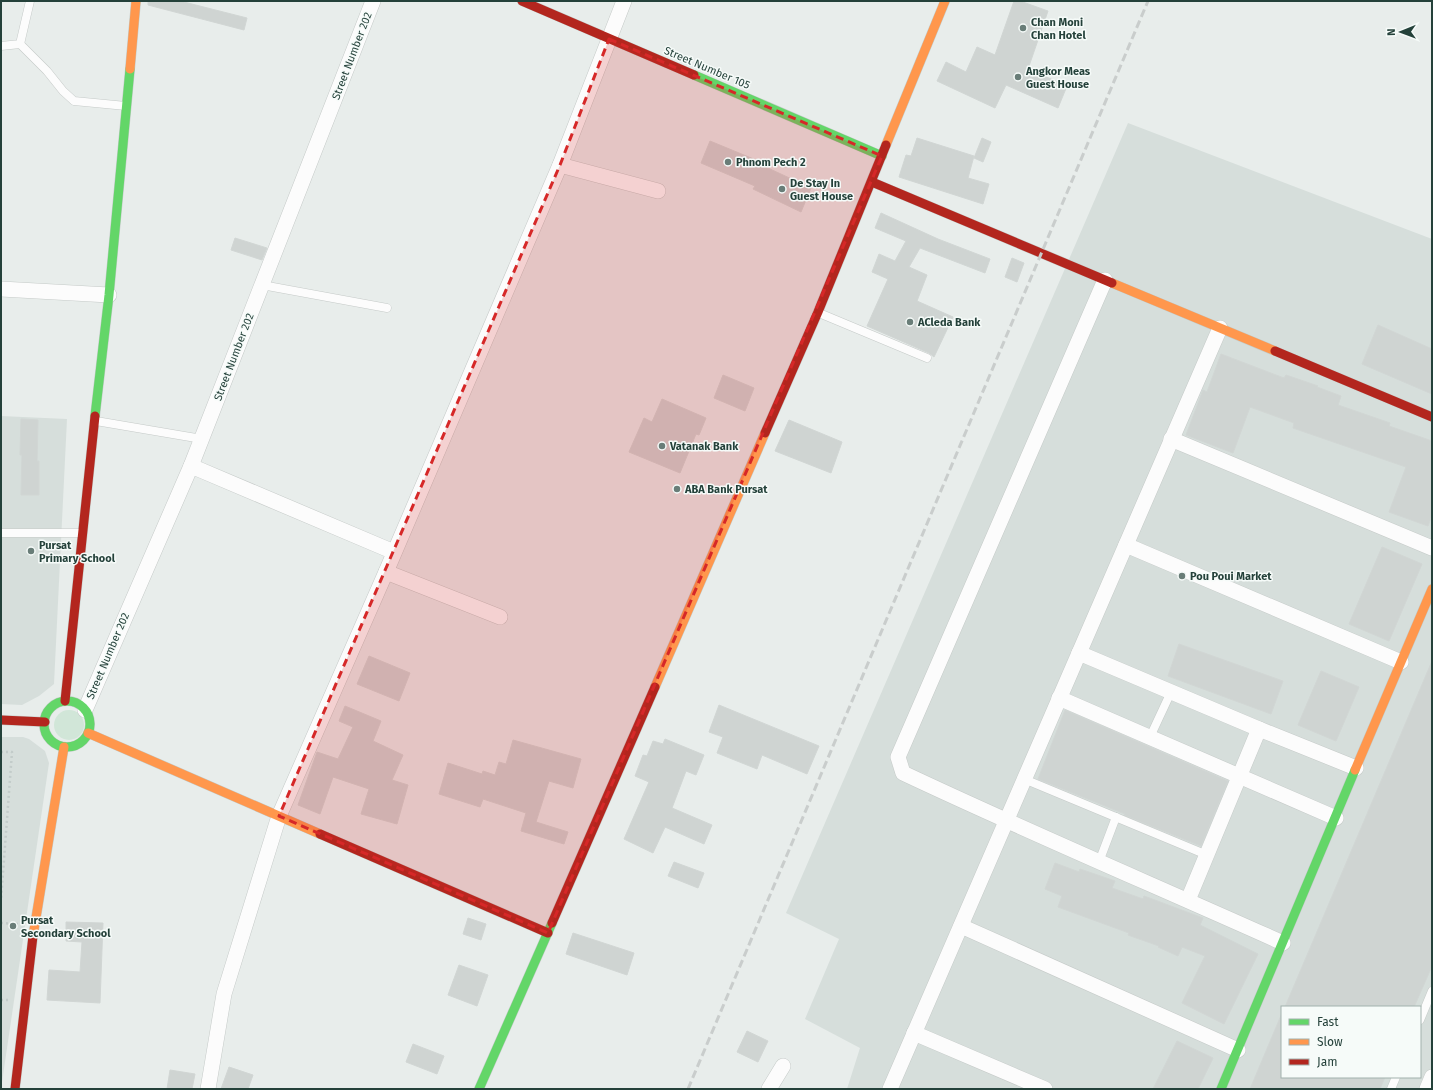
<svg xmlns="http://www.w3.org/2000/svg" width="1433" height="1090" viewBox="0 0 1433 1090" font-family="'Fira Sans',sans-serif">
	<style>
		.built { fill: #d6dedb; fill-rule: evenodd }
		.green { fill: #d1e6d8 }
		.building { fill: #cfd4d2; stroke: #d1d6d4 }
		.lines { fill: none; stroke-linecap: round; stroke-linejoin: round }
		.lane-casing { stroke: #c5cac8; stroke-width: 9 }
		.street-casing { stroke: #c5cac8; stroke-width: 16 }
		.fast-casing { stroke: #c3cbc8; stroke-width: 10 }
		.slow-casing { stroke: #c3cbc8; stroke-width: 10 }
		.jam-casing { stroke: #c3cbc8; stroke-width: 10 }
		.path { stroke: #c3ccca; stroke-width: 2.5; stroke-dasharray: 2 3; stroke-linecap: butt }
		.lane { stroke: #fcfcfc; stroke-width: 8 }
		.street { stroke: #fcfcfc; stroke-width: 15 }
		.fast { stroke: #63d668; stroke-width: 9 }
		.slow { stroke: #ff974d; stroke-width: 9 }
		.jam { stroke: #b3261e; stroke-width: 9 }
		.rail { stroke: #c9cdcc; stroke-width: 3; stroke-dasharray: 8 4; stroke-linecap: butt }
		.marked { fill: #d62828; fill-opacity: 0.2; stroke: #d62828; stroke-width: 3; stroke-dasharray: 8 5; stroke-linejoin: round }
		.poi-dot { fill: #697d78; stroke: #f6fbf9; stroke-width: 1.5 }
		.labels { text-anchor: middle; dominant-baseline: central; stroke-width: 3; stroke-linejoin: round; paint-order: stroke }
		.poi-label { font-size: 11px; font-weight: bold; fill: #24413a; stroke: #f6fbf9; text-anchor: start }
		.street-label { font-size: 11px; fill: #24413a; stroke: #f6fbf9 }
	</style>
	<rect width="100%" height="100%" fill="#e8edeb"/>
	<g class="built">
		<path d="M 1128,123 L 1432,239 L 1432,1089 L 847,1089 L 860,1048 L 805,1019 L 839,939 L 786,913 ZM 1282,1007 L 1420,1007 L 1420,1077 L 1282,1077 Z"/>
		<path d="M 1,416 L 67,419 L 54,684 L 39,696 L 22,705 L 1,704 Z"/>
		<path d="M 1,737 L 23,737 L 29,739 L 45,751 L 49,763 L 1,1089 Z"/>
	</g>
	<circle class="green" cx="69" cy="725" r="15"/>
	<g class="building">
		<path d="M 148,1 L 180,1 L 247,18 L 244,30 L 148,5 Z"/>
		<path d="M 1014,1 L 1020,1 L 1048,11 L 1028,69 L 1067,86 L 1058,108 L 1006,85 L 995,108 L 937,81 L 946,62 L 966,72 L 977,47 L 995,55 Z"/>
		<path d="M 917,138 L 974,156 L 968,178 L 989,184 L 983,204 L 899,177 L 906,155 L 911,156 Z"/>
		<path d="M 982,138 L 991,142 L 983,162 L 974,158 Z"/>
		<path d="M 710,141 L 756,160 L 755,162 L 811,188 L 801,212 L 753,189 L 755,186 L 701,163 Z"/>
		<path d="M 881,213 L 938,239 L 990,259 L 985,273 L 920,248 L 909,267 L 927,275 L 917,301 L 953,317 L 934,357 L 929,353 L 867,326 L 888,279 L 872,272 L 879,254 L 895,261 L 906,241 L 875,228 Z"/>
		<path d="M 235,238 L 267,248 L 262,260 L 231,250 Z"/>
		<path d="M 1012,258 L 1024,263 L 1017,282 L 1005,277 Z"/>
		<path d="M 1378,325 L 1432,349 L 1432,394 L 1362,364 Z"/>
		<path d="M 1221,354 L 1284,378 L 1286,375 L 1318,386 L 1317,387 L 1341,396 L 1338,405 L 1390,423 L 1389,426 L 1432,441 L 1432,515 L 1428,526 L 1389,512 L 1406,467 L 1293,428 L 1294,423 L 1250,407 L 1233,453 L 1186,435 L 1203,390 L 1207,392 Z"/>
		<path d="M 723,375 L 754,388 L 745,411 L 714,398 Z"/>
		<path d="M 662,399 L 706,418 L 699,435 L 696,434 L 680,473 L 629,452 L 644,418 L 652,422 Z"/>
		<path d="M 21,419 L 38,420 L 37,461 L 39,461 L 39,495 L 21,495 L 22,455 L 20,455 Z"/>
		<path d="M 789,420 L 842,442 L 831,473 L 775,451 Z"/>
		<path d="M 1382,547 L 1422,564 L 1389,641 L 1349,624 Z"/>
		<path d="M 1179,644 L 1283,681 L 1271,714 L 1168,676 Z"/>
		<path d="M 369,656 L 410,673 L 399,701 L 357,684 Z"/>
		<path d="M 1432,661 L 1432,966 L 1414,1007 L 1285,1007 Z"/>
		<path d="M 1321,671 L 1359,687 L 1336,741 L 1298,725 Z"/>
		<path d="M 719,705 L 819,746 L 807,774 L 762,755 L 757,769 L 717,753 L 723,737 L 709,732 Z"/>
		<path d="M 345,706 L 381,721 L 373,741 L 403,755 L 392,780 L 408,785 L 397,824 L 361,814 L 369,789 L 333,777 L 320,814 L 298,805 L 317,752 L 338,759 L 353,727 L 339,721 Z"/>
		<path d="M 1065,710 L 1228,781 L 1201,846 L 1124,815 L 1125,814 L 1038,779 Z"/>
		<path d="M 665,739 L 704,755 L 696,775 L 686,771 L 672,808 L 712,825 L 704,844 L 665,827 L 653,853 L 624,839 L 649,782 L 635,776 L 643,755 L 647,756 L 653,741 L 663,744 Z"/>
		<path d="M 513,740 L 581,759 L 573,788 L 549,781 L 536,822 L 568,832 L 564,844 L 521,831 L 526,813 L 483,799 L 480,807 L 439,794 L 448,763 L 482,774 L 483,771 L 495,775 L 499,762 L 506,764 Z"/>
		<path d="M 674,862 L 704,873 L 698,888 L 668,876 Z"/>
		<path d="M 1055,863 L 1079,872 L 1080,869 L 1115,881 L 1112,888 L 1143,899 L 1144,896 L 1203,918 L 1200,925 L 1258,954 L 1224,1024 L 1182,1003 L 1205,956 L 1182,947 L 1178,956 L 1158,947 L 1159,946 L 1128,935 L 1129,933 L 1058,907 L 1062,896 L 1045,889 Z"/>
		<path d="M 468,918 L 486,924 L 481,940 L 463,934 Z"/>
		<path d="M 66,922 L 103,923 L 100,1003 L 47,1000 L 49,970 L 80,972 L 82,942 L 66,941 Z"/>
		<path d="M 573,933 L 634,953 L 627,975 L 566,954 Z"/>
		<path d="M 459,965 L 488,975 L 477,1006 L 448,995 Z"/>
		<path d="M 1282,1013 L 1282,1077 L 1385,1077 L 1380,1089 L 1250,1089 Z"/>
		<path d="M 747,1031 L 768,1041 L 758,1062 L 737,1052 Z"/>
		<path d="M 1177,1041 L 1213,1058 L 1198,1089 L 1153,1089 Z"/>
		<path d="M 413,1044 L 444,1056 L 437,1074 L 406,1062 Z"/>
		<path d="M 229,1067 L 253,1075 L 248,1089 L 221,1089 Z"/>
		<path d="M 170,1070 L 195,1074 L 192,1089 L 167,1089 Z"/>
	</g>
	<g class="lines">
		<g class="lane-casing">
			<g id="lane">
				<path d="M 20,44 L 47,71 L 63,91 L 74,101 L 126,106"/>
				<path d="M 1,46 L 20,44 L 30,1"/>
				<path d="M 262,285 L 387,308"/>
				<path d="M 819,313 L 927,358"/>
				<path d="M 96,421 L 202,439"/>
				<path d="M 1,533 L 81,533"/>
				<path d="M 1150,737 L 1171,692"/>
				<path d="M 1024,779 L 1207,855"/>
				<path d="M 1099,862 L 1116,817"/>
				<path d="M 1420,1020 L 1432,991"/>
				<path d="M 1391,1089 L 1396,1077"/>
			</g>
		</g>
		<g class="street-casing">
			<g id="street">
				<path d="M 560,165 L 658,191"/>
				<path d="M 1105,280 L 898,757 L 903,773 C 1028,832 1156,886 1283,943"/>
				<path d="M 1,289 L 109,295"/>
				<path d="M 1171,439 L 1432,548"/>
				<path d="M 191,466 L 394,552"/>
				<path d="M 1126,545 L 1401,662"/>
				<path d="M 386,572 L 500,617"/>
				<path d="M 1079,653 L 1259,729 L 1356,768"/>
				<path d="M 1059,698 L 1336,818"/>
				<path d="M 85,710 L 191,466 L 373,1"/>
				<path d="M 1188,900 L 1259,729"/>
				<path d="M 961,926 L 1238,1050"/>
				<path d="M 914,1033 L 1045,1089"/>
				<path d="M 208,1089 L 224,994 L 279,816 L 386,572 L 560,165 L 624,1"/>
				<path d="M 769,1089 L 783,1066"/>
				<path d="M 890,1089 L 1220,328"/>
				<path d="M 1427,1089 L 1432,1077"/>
			</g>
		</g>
		<g class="fast-casing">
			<g id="fast">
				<path d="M 694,75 L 882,156"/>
				<path d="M 95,416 L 109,295 L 130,69"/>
				<circle cx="67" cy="724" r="23"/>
				<path d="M 479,1089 L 552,923"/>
				<path d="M 1221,1089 L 1355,770"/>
			</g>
		</g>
		<g class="slow-casing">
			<g id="slow">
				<path d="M 130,69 L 136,1"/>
				<path d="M 886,145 L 945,1"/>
				<path d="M 1112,283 L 1275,351"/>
				<path d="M 655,687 L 765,433"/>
				<path d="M 88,733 L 320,834"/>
				<path d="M 1355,770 L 1432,589"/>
				<path d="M 33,936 L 64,747"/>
			</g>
		</g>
		<g class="jam-casing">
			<g id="jam">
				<path d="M 522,1 L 694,75"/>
				<path d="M 872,182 L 1112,283"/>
				<path d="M 1275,351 L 1432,417"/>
				<path d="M 765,433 L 818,312 L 886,145"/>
				<path d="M 65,701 L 95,416"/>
				<path d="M 1,720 L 45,722"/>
				<path d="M 320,834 L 548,933"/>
				<path d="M 552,923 L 655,687"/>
				<path d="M 15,1089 L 33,936"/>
			</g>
		</g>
		<g class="path">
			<path d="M 1,752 L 12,752 L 1,900"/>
			<path d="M 1,923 L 18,924"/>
			<path d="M 1,1000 L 10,1000"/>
		</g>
		<use href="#lane" class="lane"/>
		<use href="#street" class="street"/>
		<use href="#fast" class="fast"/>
		<use href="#slow" class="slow"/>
		<use href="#jam" class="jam"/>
		<path class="rail" d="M 688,1089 L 1148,1"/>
	</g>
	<path class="marked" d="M 609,39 L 882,156 L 548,933 L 279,816 L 560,165 Z"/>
	<g class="poi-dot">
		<circle cx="1023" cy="28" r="4"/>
		<circle cx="1018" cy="77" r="4"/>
		<circle cx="728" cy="162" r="4"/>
		<circle cx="782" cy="189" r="4"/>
		<circle cx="910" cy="322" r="4"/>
		<circle cx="662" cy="446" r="4"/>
		<circle cx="677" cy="489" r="4"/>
		<circle cx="31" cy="551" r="4"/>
		<circle cx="1182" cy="576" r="4"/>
		<circle cx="13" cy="926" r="4"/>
	</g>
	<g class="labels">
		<g class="poi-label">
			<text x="1031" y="22">Chan Moni<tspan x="1031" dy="13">Chan Hotel</tspan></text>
			<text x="1026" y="71">Angkor Meas<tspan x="1026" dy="13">Guest House</tspan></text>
			<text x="736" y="162">Phnom Pech 2</text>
			<text x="790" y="183">De Stay In<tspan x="790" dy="13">Guest House</tspan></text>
			<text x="918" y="322">ACleda Bank</text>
			<text x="670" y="446">Vatanak Bank</text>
			<text x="685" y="489">ABA Bank Pursat</text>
			<text x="39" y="545">Pursat<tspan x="39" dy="13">Primary School</tspan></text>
			<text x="1190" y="576">Pou Poui Market</text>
			<text x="21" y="920">Pursat<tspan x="21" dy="13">Secondary School</tspan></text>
		</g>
		<g class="street-label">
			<text transform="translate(352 56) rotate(-69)">Street Number 202</text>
			<text transform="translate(707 68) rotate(23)">Street Number 105</text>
			<text transform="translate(234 357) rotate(-69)">Street Number 202</text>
			<text transform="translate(108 656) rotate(-67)">Street Number 202</text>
		</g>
	</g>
	<rect width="1433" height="1090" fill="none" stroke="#24413a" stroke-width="4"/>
	<rect x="1281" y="1006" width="140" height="72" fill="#f6fbf9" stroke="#a2b1ad"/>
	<rect x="1289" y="1019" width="20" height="6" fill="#63d668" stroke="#a2b1ad"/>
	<text x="1317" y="1026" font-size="12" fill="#24413a">Fast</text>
	<rect x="1289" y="1039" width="20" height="6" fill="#ff974d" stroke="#a2b1ad"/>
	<text x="1317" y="1046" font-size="12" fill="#24413a">Slow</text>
	<rect x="1289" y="1059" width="20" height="6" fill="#b3261e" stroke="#a2b1ad"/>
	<text x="1317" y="1066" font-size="12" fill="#24413a">Jam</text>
	<g transform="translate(1401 32) rotate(269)" stroke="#f6fbf9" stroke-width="3" paint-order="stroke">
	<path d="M0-3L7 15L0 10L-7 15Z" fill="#24413a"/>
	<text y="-6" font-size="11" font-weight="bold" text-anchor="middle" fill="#24413a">N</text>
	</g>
</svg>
